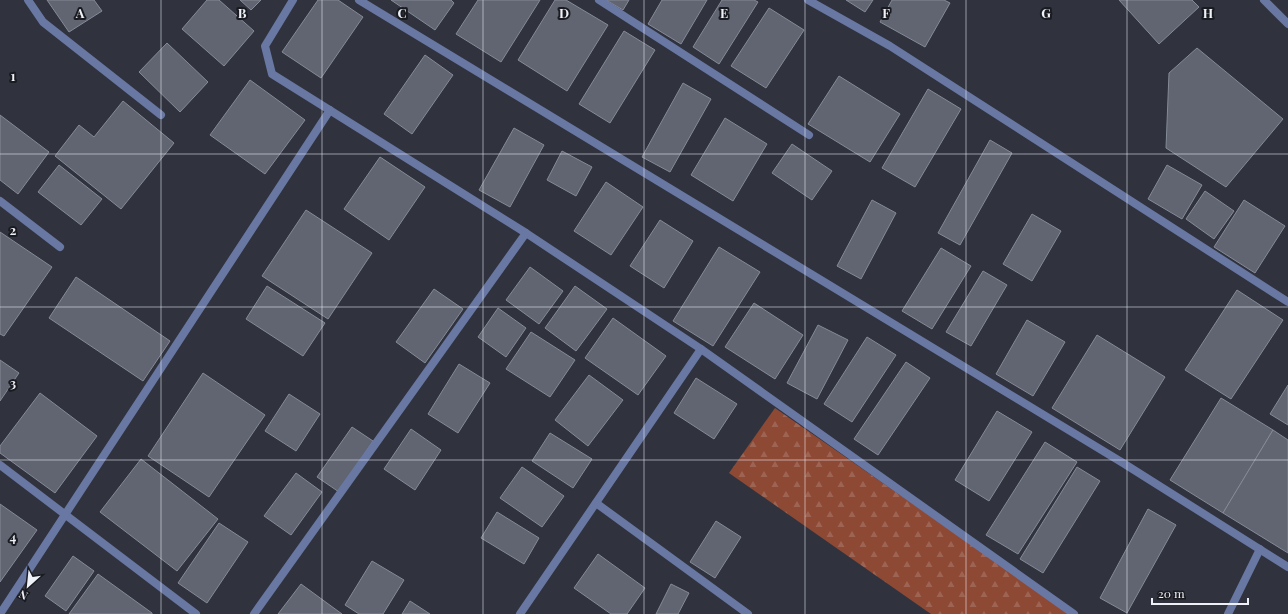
<svg xmlns="http://www.w3.org/2000/svg" width="1288" height="614" viewBox="0 0 1288 614" font-family="'Playfair Display',serif">
	<style>
		.forest { fill: url(#forest-firs) }
		.building { fill: #606571; stroke: #858a97 }
		.lines { fill: none; stroke-linecap: round; stroke-linejoin: round }
		.street { stroke: #6977a3; stroke-width: 8 }
		.grid { fill: none; stroke: #eff1f9; stroke-width: 1; stroke-opacity: 0.55 }
		.grid-label { font-size: 13px; text-anchor: middle; font-weight: bold; fill: #eff1f9; stroke: #191b20; stroke-width: 4; stroke-linejoin: round; paint-order: stroke }
	</style>
	<defs>
		<pattern id="forest-firs" width="22" height="20" patternUnits="userSpaceOnUse"><rect width="22" height="20" fill="#8e4935"/><path d="M5 1l3.5 6h-7zM16 11l3.5 6h-7z" fill="#9e6453"/></pattern>
	</defs>
	<rect width="100%" height="100%" fill="#30333e"/>
	<path class="forest" d="M 775,408 L 1071,614 L 931,614 L 729,473 Z"/>
	<g class="building">
		<path d="M 47,0 L 94,0 L 102,11 L 69,32 Z"/>
		<path d="M 207,0 L 219,0 L 254,31 L 224,66 L 182,29 Z"/>
		<path d="M 240,0 L 261,0 L 251,10 Z"/>
		<path d="M 318,0 L 338,0 L 363,17 L 321,78 L 282,52 Z"/>
		<path d="M 391,0 L 451,0 L 454,3 L 435,30 Z"/>
		<path d="M 478,0 L 540,0 L 501,62 L 456,34 Z"/>
		<path d="M 555,0 L 566,0 L 608,25 L 567,91 L 518,60 Z"/>
		<path d="M 606,0 L 629,0 L 623,10 Z"/>
		<path d="M 662,0 L 707,0 L 681,44 L 648,24 Z"/>
		<path d="M 722,0 L 754,0 L 758,2 L 719,64 L 693,47 Z"/>
		<path d="M 846,0 L 873,0 L 865,12 Z"/>
		<path d="M 892,0 L 944,0 L 950,3 L 925,47 L 880,22 Z"/>
		<path d="M 1119,0 L 1192,0 L 1199,7 L 1159,44 Z"/>
		<path d="M 769,8 L 804,30 L 766,88 L 731,66 Z"/>
		<path d="M 624,31 L 655,50 L 610,123 L 579,104 Z"/>
		<path d="M 167,43 L 208,82 L 180,112 L 139,72 Z"/>
		<path d="M 1197,48 L 1283,119 L 1226,187 L 1166,148 L 1169,73 Z"/>
		<path d="M 425,55 L 453,75 L 412,134 L 384,114 Z"/>
		<path d="M 839,76 L 900,114 L 870,162 L 808,124 Z"/>
		<path d="M 250,80 L 305,120 L 265,174 L 210,135 Z"/>
		<path d="M 683,83 L 711,99 L 670,172 L 642,157 Z"/>
		<path d="M 928,89 L 961,109 L 915,187 L 882,168 Z"/>
		<path d="M 123,101 L 174,143 L 121,209 L 55,156 L 79,125 L 94,137 Z"/>
		<path d="M 0,115 L 49,152 L 18,194 L 0,180 Z"/>
		<path d="M 725,118 L 767,144 L 733,201 L 691,175 Z"/>
		<path d="M 514,128 L 544,145 L 510,207 L 479,190 Z"/>
		<path d="M 990,140 L 1012,153 L 960,245 L 938,233 Z"/>
		<path d="M 792,144 L 832,171 L 812,200 L 772,173 Z"/>
		<path d="M 562,151 L 592,167 L 576,196 L 547,180 Z"/>
		<path d="M 380,157 L 425,187 L 389,240 L 344,209 Z"/>
		<path d="M 59,165 L 102,199 L 81,225 L 38,192 Z"/>
		<path d="M 1167,165 L 1202,185 L 1182,219 L 1148,199 Z"/>
		<path d="M 606,182 L 643,207 L 611,255 L 574,231 Z"/>
		<path d="M 1205,191 L 1234,211 L 1214,239 L 1186,219 Z"/>
		<path d="M 872,200 L 896,213 L 861,279 L 837,266 Z"/>
		<path d="M 1244,200 L 1285,226 L 1255,273 L 1214,247 Z"/>
		<path d="M 306,210 L 372,253 L 328,319 L 262,276 Z"/>
		<path d="M 1032,214 L 1061,231 L 1032,281 L 1003,264 Z"/>
		<path d="M 660,220 L 693,241 L 664,288 L 630,266 Z"/>
		<path d="M 0,232 L 52,267 L 4,336 L 0,334 Z"/>
		<path d="M 719,247 L 760,272 L 713,346 L 673,321 Z"/>
		<path d="M 941,248 L 971,266 L 932,329 L 902,311 Z"/>
		<path d="M 530,267 L 563,291 L 539,324 L 506,300 Z"/>
		<path d="M 983,271 L 1007,285 L 971,346 L 946,332 Z"/>
		<path d="M 76,277 L 170,341 L 143,381 L 49,318 Z"/>
		<path d="M 267,286 L 325,323 L 303,356 L 246,319 Z"/>
		<path d="M 575,286 L 607,309 L 576,351 L 545,328 Z"/>
		<path d="M 434,289 L 463,309 L 425,363 L 396,342 Z"/>
		<path d="M 1237,290 L 1283,320 L 1231,399 L 1185,370 Z"/>
		<path d="M 754,303 L 803,335 L 775,379 L 725,347 Z"/>
		<path d="M 498,308 L 526,328 L 506,357 L 478,337 Z"/>
		<path d="M 613,318 L 666,356 L 638,395 L 585,358 Z"/>
		<path d="M 1027,320 L 1065,342 L 1033,396 L 996,374 Z"/>
		<path d="M 818,325 L 848,340 L 817,399 L 787,383 Z"/>
		<path d="M 531,332 L 575,360 L 550,397 L 506,369 Z"/>
		<path d="M 1097,335 L 1165,377 L 1120,450 L 1052,408 Z"/>
		<path d="M 867,337 L 896,355 L 852,422 L 824,404 Z"/>
		<path d="M 0,360 L 19,373 L 0,401 Z"/>
		<path d="M 906,362 L 930,378 L 878,455 L 854,439 Z"/>
		<path d="M 459,364 L 490,383 L 458,433 L 428,414 Z"/>
		<path d="M 203,373 L 265,415 L 209,497 L 148,456 Z"/>
		<path d="M 589,375 L 623,400 L 588,446 L 555,420 Z"/>
		<path d="M 696,378 L 737,404 L 714,439 L 674,413 Z"/>
		<path d="M 1288,385 L 1288,425 L 1270,414 Z"/>
		<path d="M 40,393 L 97,436 L 55,493 L 0,453 L 0,446 Z"/>
		<path d="M 289,394 L 320,414 L 296,451 L 265,431 Z"/>
		<path d="M 1221,398 L 1273,430 L 1223,513 L 1170,480 Z"/>
		<path d="M 997,411 L 1032,432 L 989,501 L 955,480 Z"/>
		<path d="M 352,427 L 373,441 L 339,492 L 317,477 Z"/>
		<path d="M 411,429 L 441,450 L 415,490 L 384,469 Z"/>
		<path d="M 1273,430 L 1288,440 L 1288,553 L 1223,513 Z"/>
		<path d="M 550,433 L 592,459 L 573,488 L 532,461 Z"/>
		<path d="M 1045,442 L 1077,462 L 1018,554 L 986,535 Z"/>
		<path d="M 141,459 L 218,519 L 177,571 L 100,512 Z"/>
		<path d="M 522,467 L 564,496 L 542,527 L 500,498 Z"/>
		<path d="M 1077,467 L 1100,481 L 1043,573 L 1020,559 Z"/>
		<path d="M 296,473 L 322,492 L 291,535 L 264,516 Z"/>
		<path d="M 0,504 L 37,530 L 0,582 Z"/>
		<path d="M 1148,509 L 1176,525 L 1127,613 L 1100,598 Z"/>
		<path d="M 497,512 L 539,538 L 524,564 L 481,538 Z"/>
		<path d="M 716,521 L 741,537 L 715,578 L 690,562 Z"/>
		<path d="M 219,523 L 248,542 L 207,603 L 178,583 Z"/>
		<path d="M 598,554 L 645,588 L 627,614 L 611,614 L 574,588 Z"/>
		<path d="M 73,556 L 94,571 L 66,611 L 45,596 Z"/>
		<path d="M 372,561 L 404,580 L 383,614 L 359,614 L 345,605 Z"/>
		<path d="M 98,574 L 152,613 L 152,614 L 69,614 Z"/>
		<path d="M 301,584 L 342,614 L 278,614 Z"/>
		<path d="M 671,584 L 689,593 L 678,614 L 656,614 Z"/>
		<path d="M 410,601 L 430,614 L 402,614 Z"/>
	</g>
	<g class="lines">
		<g class="street">
			<path d="M 28,0 L 43,22 L 161,115"/>
			<path d="M 293,0 L 265,46 L 272,74 L 526,233 L 701,349 L 1074,614"/>
			<path d="M 359,0 L 1123,463 L 1288,567"/>
			<path d="M 599,0 L 809,135"/>
			<path d="M 808,0 L 890,46 L 1288,302"/>
			<path d="M 1264,0 L 1288,24"/>
			<path d="M 0,201 L 60,247"/>
			<path d="M 0,465 L 196,614"/>
			<path d="M 596,503 L 748,614"/>
			<path d="M 0,614 L 330,110"/>
			<path d="M 254,614 L 526,233"/>
			<path d="M 520,614 L 701,349"/>
			<path d="M 1228,614 L 1260,549"/>
		</g>
	</g>
	<path class="grid" d="M 161,0 L 161,614M 322,0 L 322,614M 483,0 L 483,614M 644,0 L 644,614M 805,0 L 805,614M 966,0 L 966,614M 1127,0 L 1127,614M 0,154 L 1288,154M 0,307 L 1288,307M 0,460 L 1288,460"/>
	<g class="grid-label">
		<text x="80" y="18">A</text>
		<text x="242" y="18">B</text>
		<text x="402" y="18">C</text>
		<text x="564" y="18">D</text>
		<text x="724" y="18">E</text>
		<text x="886" y="18">F</text>
		<text x="1046" y="18">G</text>
		<text x="1208" y="18">H</text>
		<text x="13" y="81">1</text>
		<text x="13" y="235">2</text>
		<text x="13" y="388">3</text>
		<text x="13" y="542">4</text>
	</g>
	<g transform="translate(28 586) rotate(207)" stroke="#191b20" stroke-width="3" paint-order="stroke">
	<path d="M0-3L7 15L0 10L-7 15Z" fill="#eff1f9"/>
	<text y="-6" font-size="11" font-weight="bold" text-anchor="middle" fill="#eff1f9">N</text>
	</g>
	<path d="M1152 598v6h96v-6" fill="none" stroke="#eff1f9" stroke-width="2"/>
	<text x="1158" y="598" font-size="12" fill="#eff1f9" stroke="#191b20" stroke-width="3" paint-order="stroke">20 m</text>
</svg>
